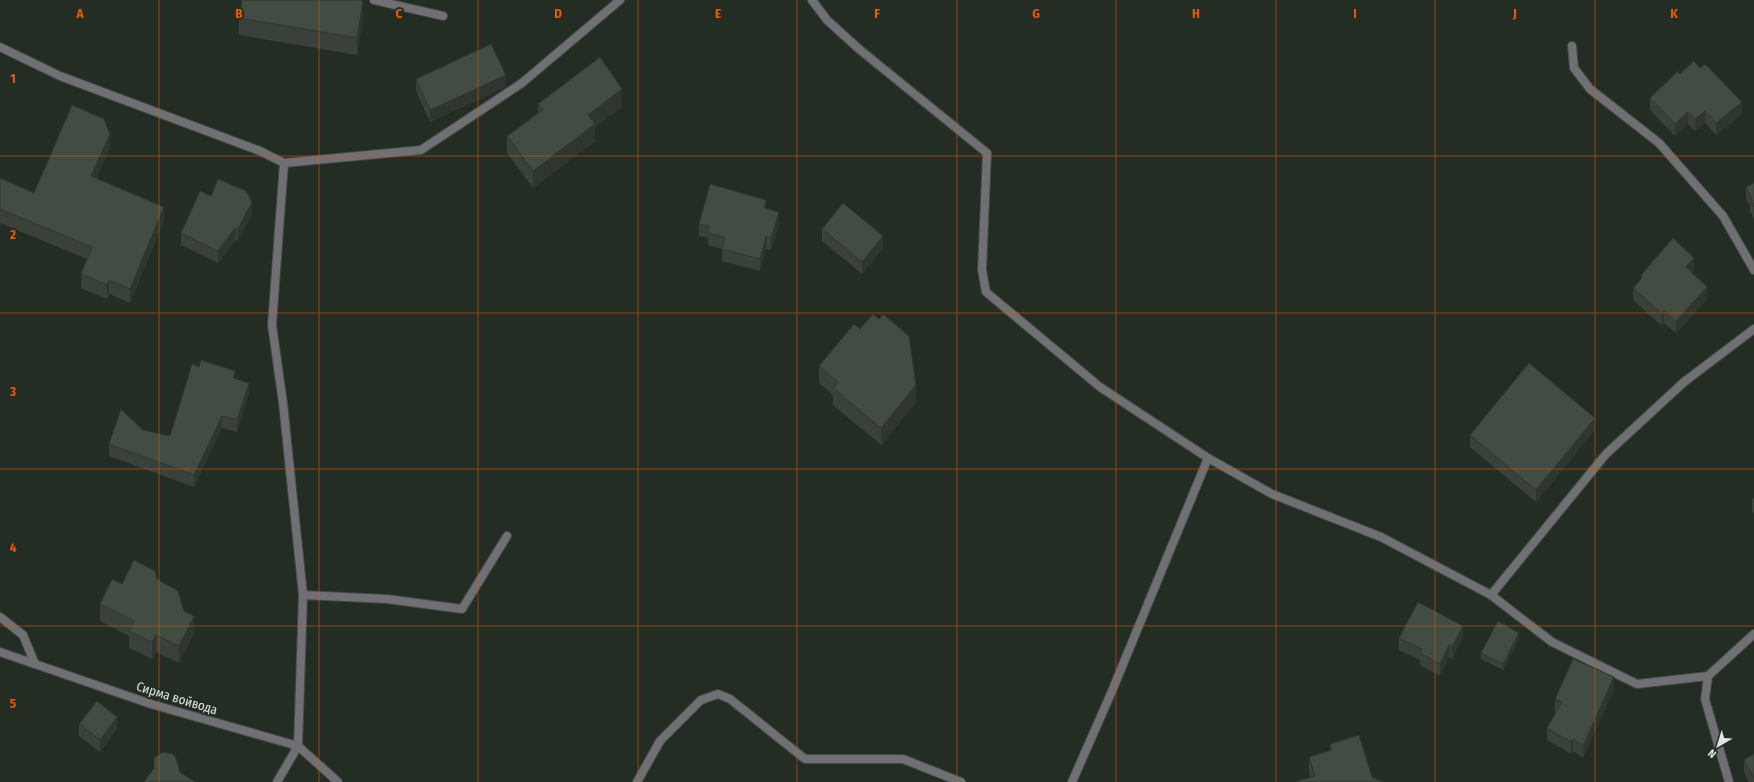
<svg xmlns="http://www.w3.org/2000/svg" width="1754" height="782" viewBox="0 0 1754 782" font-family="'Fira Sans Condensed',sans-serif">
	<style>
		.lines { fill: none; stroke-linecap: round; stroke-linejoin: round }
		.service-casing { stroke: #424a42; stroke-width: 10 }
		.minor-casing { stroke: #424a42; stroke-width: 10 }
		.service { stroke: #706f74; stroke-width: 8 }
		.minor { stroke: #706f74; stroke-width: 8 }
		.wall { fill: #3a413a }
		.shaded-wall { fill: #2f352f }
		.building { fill: #434c43; stroke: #2f352f }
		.grid { fill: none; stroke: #e8590c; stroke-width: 1; stroke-opacity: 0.55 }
		.labels { text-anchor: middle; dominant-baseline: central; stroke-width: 4; stroke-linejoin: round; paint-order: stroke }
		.street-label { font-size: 13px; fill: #dee4df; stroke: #242d24 }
		.grid-label { font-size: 13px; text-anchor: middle; font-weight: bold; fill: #e8590c; stroke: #242d24; stroke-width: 4; stroke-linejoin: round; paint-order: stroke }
	</style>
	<rect width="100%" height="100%" fill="#242d24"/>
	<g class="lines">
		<g class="service-casing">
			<g id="service">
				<path d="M 374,0 L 443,16"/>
				<path d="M 0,47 L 60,76 L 260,151 L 284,163 L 421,150 L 522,83 L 620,0"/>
				<path d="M 303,595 L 387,599 L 462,609 L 507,536"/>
				<path d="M 0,617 L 23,635 L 35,664"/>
			</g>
		</g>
		<g class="minor-casing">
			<g id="minor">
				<path d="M 812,0 L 827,20 L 859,49 L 987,153 L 982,270 L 986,292 L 1100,387 L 1208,458 L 1272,494 L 1381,537 L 1491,595 L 1606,454 L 1684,382 L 1754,329"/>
				<path d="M 1572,46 L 1574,68 L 1590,89 L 1659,143 L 1723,216 L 1754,270"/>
				<path d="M 1491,595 L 1552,642 L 1637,684 L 1708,676"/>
				<path d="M 0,652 L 151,704 L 298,746 L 338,782"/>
				<path d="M 277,782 L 298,746 L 303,595 L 283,403 L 272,325 L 284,163"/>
				<path d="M 637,782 L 660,741 L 701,700 L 718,694 L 730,699 L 805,759 L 903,759 L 961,782"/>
				<path d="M 1072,782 L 1112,691 L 1208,458"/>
				<path d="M 1729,782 L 1705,699 L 1708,676 L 1754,634"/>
			</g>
		</g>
		<use href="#service" class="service"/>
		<use href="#minor" class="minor"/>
	</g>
	<g class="wall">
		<path d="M 239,18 L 363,18 L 357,55 L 239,35 Z"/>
		<path d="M 1680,74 L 1742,114 L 1716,135 L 1705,123 L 1695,131 L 1688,124 L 1675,136 L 1650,110 L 1650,98 Z"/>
		<path d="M 416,79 L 506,87 L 430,122 L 416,91 Z"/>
		<path d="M 538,104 L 622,106 L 595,127 L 595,141 L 533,188 L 507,153 L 507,136 L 538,113 Z"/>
		<path d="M 110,148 L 96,178 L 164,221 L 130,303 L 109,294 L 107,299 L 81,288 L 81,274 L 87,259 L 0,223 L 0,178 L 34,193 Z"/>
		<path d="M 1754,183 L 1754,219 L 1750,211 L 1750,205 L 1746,199 L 1746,187 Z"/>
		<path d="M 766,208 L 779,224 L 771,250 L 766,249 L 760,271 L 722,261 L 722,249 L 708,245 L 708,238 L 699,236 L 699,224 Z"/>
		<path d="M 252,214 L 238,241 L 235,240 L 218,263 L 181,245 L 181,233 Z"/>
		<path d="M 822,229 L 883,248 L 862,274 L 822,241 Z"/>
		<path d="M 1694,270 L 1692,273 L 1707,299 L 1676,333 L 1664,323 L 1662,326 L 1633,300 L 1633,288 L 1641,280 L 1641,275 Z"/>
		<path d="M 819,366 L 916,402 L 881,445 L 833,405 L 833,395 L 819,383 Z"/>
		<path d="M 235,378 L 249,394 L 237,432 L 222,428 L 194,487 L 109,456 L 109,444 L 143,430 L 170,436 Z"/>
		<path d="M 1595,430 L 1536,502 L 1470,447 L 1470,435 Z"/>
		<path d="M 1754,498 L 1754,513 L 1752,511 L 1752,499 Z"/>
		<path d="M 157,579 L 184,611 L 194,633 L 179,663 L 156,652 L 152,659 L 129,648 L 129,636 L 100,621 L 100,604 L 122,584 Z"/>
		<path d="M 1399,638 L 1463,638 L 1452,659 L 1449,657 L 1440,676 L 1420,665 L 1420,660 L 1399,650 Z"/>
		<path d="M 1519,639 L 1503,670 L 1481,659 L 1481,653 Z"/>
		<path d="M 1614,689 L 1583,758 L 1573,751 L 1571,754 L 1547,740 L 1547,728 L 1556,712 L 1555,711 L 1555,699 Z"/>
		<path d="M 79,724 L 117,729 L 100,752 L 79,736 Z"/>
		<path d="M 1330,744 L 1372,777 L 1310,777 L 1309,772 L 1309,757 L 1330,751 Z"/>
		<path d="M 1754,754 L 1754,782 L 1749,782 L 1744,772 L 1744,760 Z"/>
	</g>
	<g class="shaded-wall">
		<path d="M 363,1 L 363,18 L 357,55 L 357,38 Z"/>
		<path d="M 506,75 L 506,87 L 430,122 L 430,110 Z"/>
		<path d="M 622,89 L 622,106 L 595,127 L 595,141 L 533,188 L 533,171 L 588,115 Z"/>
		<path d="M 1742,102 L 1742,114 L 1716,135 L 1716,123 Z"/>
		<path d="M 1705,111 L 1705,123 L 1695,131 L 1695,119 Z"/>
		<path d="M 1688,112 L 1688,124 L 1675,136 L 1675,124 Z"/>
		<path d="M 110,134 L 110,148 L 91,190 L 91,176 Z"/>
		<path d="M 766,200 L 766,212 L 764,208 Z"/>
		<path d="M 252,202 L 252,214 L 238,241 L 238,229 Z"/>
		<path d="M 164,207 L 164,221 L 130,303 L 130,289 Z"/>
		<path d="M 779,212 L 779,224 L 771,250 L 771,238 Z"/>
		<path d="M 235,228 L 235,240 L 218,263 L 218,251 Z"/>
		<path d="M 883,236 L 883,248 L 862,274 L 862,262 Z"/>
		<path d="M 766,237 L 766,249 L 760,271 L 760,259 Z"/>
		<path d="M 1694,258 L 1694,270 L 1686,279 L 1686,267 Z"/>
		<path d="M 109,280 L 109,294 L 107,299 L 107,285 Z"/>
		<path d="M 1707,287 L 1707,299 L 1676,333 L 1676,321 Z"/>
		<path d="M 1664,311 L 1664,323 L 1662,326 L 1662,314 Z"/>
		<path d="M 235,371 L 235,383 L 233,378 Z"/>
		<path d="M 249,383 L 249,394 L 237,432 L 237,420 Z"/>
		<path d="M 916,385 L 916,402 L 881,445 L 881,428 Z"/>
		<path d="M 222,416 L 222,428 L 194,487 L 194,475 Z"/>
		<path d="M 1595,418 L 1595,430 L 1536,502 L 1536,490 Z"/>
		<path d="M 194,616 L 194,633 L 179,663 L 179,646 Z"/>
		<path d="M 1463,626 L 1463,638 L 1452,659 L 1452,647 Z"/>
		<path d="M 1519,633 L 1519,639 L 1503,670 L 1503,664 Z"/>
		<path d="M 156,635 L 156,652 L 152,659 L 152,642 Z"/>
		<path d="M 1449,645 L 1449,657 L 1440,676 L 1440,664 Z"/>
		<path d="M 1614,677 L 1614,689 L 1583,758 L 1583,746 Z"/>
		<path d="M 117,717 L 117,729 L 100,752 L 100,740 Z"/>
		<path d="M 1573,739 L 1573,751 L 1571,754 L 1571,742 Z"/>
	</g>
	<g class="building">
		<path d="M 242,0 L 358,0 L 363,1 L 357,38 L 239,18 Z"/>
		<path d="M 491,44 L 506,75 L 430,110 L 416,79 Z"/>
		<path d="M 600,57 L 622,89 L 588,115 L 595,124 L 533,171 L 507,136 L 543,110 L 538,104 Z"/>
		<path d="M 1694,61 L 1700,68 L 1705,64 L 1742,102 L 1716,123 L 1705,111 L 1695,119 L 1688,112 L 1675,124 L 1650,98 L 1678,71 L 1680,74 Z"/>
		<path d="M 72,105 L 104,119 L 110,134 L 91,176 L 164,207 L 130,289 L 109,280 L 107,285 L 81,274 L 92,247 L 0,209 L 0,178 L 34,193 Z"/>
		<path d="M 218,179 L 246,191 L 252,202 L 238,229 L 235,228 L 218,251 L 181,233 L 200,191 L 211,196 Z"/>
		<path d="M 1754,183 L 1754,207 L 1750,199 L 1752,198 L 1746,187 Z"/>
		<path d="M 710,184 L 766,200 L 764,208 L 779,212 L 771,238 L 766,237 L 760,259 L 722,249 L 725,237 L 708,233 L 709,226 L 699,224 Z"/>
		<path d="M 843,203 L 883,236 L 862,262 L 822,229 Z"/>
		<path d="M 1673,238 L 1694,258 L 1686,267 L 1707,287 L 1676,321 L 1664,311 L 1662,314 L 1633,288 L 1643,277 L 1641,275 Z"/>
		<path d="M 873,314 L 879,319 L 883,314 L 909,336 L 916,385 L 881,428 L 833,388 L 838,382 L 819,366 L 854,324 L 860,329 Z"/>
		<path d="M 201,360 L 235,371 L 233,378 L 249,383 L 237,420 L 222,416 L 194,475 L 109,444 L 121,409 L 143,430 L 170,436 L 192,364 L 199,367 Z"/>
		<path d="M 1529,363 L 1595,418 L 1536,490 L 1470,435 Z"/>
		<path d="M 134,560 L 155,571 L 157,579 L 178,591 L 184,611 L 194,616 L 179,646 L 156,635 L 152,642 L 129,631 L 134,621 L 100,604 L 112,579 L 122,584 Z"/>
		<path d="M 1418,602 L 1463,626 L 1452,647 L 1449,645 L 1440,664 L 1420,653 L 1422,649 L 1399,638 Z"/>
		<path d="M 1498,621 L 1519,633 L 1503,664 L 1481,653 Z"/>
		<path d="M 1573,659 L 1614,677 L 1583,746 L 1573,739 L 1571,742 L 1547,728 L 1562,702 L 1555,699 Z"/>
		<path d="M 97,701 L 117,717 L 100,740 L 79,724 Z"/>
		<path d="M 1359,735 L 1372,777 L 1383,782 L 1297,782 L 1297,781 L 1315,776 L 1309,757 L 1332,750 L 1330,744 Z"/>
		<path d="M 163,752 L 173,754 L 176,758 L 180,772 L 195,782 L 144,782 L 154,768 L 154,758 Z"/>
		<path d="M 1754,754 L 1754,778 L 1744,760 Z"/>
	</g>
	<path class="grid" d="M 159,0 L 159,782M 319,0 L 319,782M 478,0 L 478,782M 638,0 L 638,782M 797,0 L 797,782M 957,0 L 957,782M 1116,0 L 1116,782M 1276,0 L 1276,782M 1435,0 L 1435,782M 1595,0 L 1595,782M 0,156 L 1754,156M 0,313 L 1754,313M 0,469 L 1754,469M 0,626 L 1754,626"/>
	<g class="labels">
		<g class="street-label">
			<text transform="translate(177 698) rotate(17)">Сирма войвода</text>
		</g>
	</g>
	<g class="grid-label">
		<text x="80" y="18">A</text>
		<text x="239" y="18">B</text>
		<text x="399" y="18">C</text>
		<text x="558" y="18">D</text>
		<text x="718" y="18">E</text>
		<text x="877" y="18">F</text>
		<text x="1036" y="18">G</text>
		<text x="1196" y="18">H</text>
		<text x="1355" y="18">I</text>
		<text x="1515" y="18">J</text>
		<text x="1674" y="18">K</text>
		<text x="13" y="83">1</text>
		<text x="13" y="239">2</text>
		<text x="13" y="396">3</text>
		<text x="13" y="552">4</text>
		<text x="13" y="708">5</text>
	</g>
	<g transform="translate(1718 746) rotate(218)" stroke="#242d24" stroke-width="3" paint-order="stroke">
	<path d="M0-3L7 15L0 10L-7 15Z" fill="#dee4df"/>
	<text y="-6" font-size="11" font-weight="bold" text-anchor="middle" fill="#dee4df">N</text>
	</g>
</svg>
